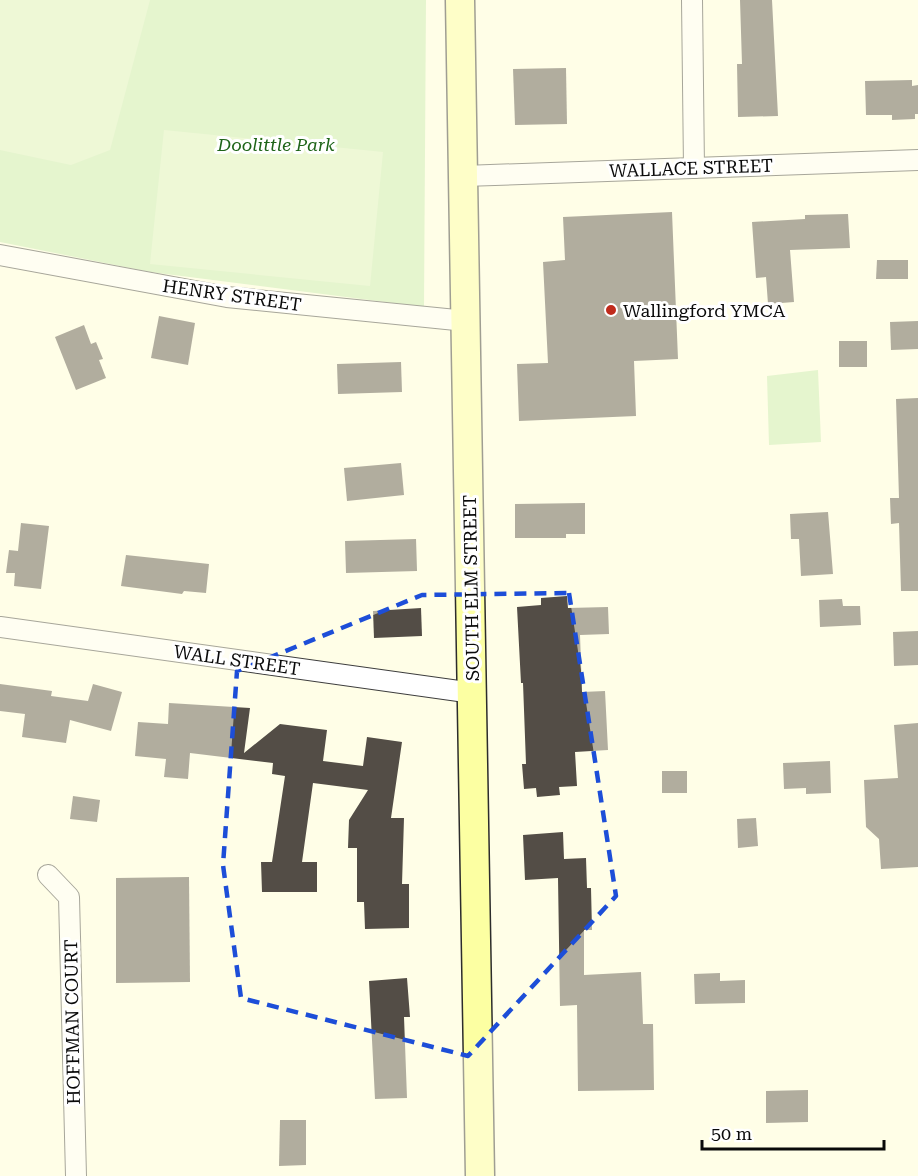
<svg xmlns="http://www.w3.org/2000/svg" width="918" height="1176" viewBox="0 0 918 1176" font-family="'Roboto Serif',serif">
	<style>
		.green { fill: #c6ebb0 }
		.pitch { fill: #daf1c2 }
		.building { fill: #534d46 }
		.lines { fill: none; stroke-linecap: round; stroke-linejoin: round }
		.minor-casing { stroke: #3d3d3d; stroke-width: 22 }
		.secondary-casing { stroke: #2c2c2c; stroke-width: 31 }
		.minor { stroke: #fff; stroke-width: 20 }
		.secondary { stroke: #fcffa2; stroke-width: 28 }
		.marked { fill: none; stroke: #1d4ed8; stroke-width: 4.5; stroke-dasharray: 12 8; stroke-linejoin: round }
		.poi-dot { fill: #c02b1c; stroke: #fff; stroke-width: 2 }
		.labels { text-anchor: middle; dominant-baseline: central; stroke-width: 6; stroke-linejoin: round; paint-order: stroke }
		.park-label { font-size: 18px; font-style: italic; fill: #1e6418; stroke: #fff }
		.street-label { font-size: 18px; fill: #0a0a0a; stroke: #fff }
		.poi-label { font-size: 18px; fill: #0a0a0a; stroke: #fff; text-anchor: start }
	</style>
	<rect width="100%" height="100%" fill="#fffee7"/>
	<g class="green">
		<path d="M 0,0 L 426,0 L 424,307 L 150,272 L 0,242 Z"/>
		<path d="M 818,370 L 821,442 L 769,445 L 767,376 Z"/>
	</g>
	<g class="pitch">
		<path d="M 0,0 L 150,0 L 110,150 L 71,165 L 0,150 Z"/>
		<path d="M 164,130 L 383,152 L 370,286 L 150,264 Z"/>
	</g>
	<g class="building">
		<path d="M 740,0 L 772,0 L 778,116 L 738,117 L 737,64 L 742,64 Z"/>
		<path d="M 566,68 L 567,124 L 515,125 L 513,69 Z"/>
		<path d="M 912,80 L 912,86 L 918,85 L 918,114 L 915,114 L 915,119 L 892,120 L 892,115 L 866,115 L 865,81 Z"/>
		<path d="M 672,212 L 678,359 L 634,361 L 636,416 L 519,421 L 517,364 L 548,363 L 543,262 L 565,260 L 563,217 Z"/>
		<path d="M 848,214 L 850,248 L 790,250 L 794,302 L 768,304 L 766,277 L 756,278 L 752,222 L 805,219 L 805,215 Z"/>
		<path d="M 877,260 L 908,260 L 908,279 L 876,279 Z"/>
		<path d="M 159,316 L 195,323 L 188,365 L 151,358 Z"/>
		<path d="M 918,321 L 918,349 L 891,350 L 890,322 Z"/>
		<path d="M 84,325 L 91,344 L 96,342 L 103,359 L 99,360 L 106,378 L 76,390 L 55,337 Z"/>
		<rect x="839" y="341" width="28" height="26"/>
		<path d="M 401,362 L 402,392 L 338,394 L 337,364 Z"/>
		<path d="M 918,398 L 918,591 L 901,591 L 899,523 L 891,524 L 890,498 L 899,498 L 896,399 Z"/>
		<path d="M 401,463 L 404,495 L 347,501 L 344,468 Z"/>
		<path d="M 585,503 L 585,534 L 566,534 L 566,538 L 515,538 L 515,504 Z"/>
		<path d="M 828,512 L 833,574 L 801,576 L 799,539 L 791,539 L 790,514 Z"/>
		<path d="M 21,523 L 49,526 L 41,589 L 14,586 L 15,573 L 6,573 L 9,550 L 18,551 Z"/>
		<path d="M 416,539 L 417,571 L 346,573 L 345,541 Z"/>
		<path d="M 126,555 L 209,564 L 206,593 L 184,591 L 182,594 L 121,586 Z"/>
		<path d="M 567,596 L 568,608 L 608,607 L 609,634 L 580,635 L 582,692 L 605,691 L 608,750 L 575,752 L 577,786 L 559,787 L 560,795 L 537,797 L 536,788 L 524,789 L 522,764 L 526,764 L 523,683 L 521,683 L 517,607 L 541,605 L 541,598 Z"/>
		<path d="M 842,599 L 843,606 L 860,606 L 861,625 L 820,627 L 819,600 Z"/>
		<path d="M 421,608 L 422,636 L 374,638 L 373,611 Z"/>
		<path d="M 918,631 L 918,665 L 894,666 L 893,632 Z"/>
		<path d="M 0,684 L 52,691 L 51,696 L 88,701 L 93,684 L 122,692 L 111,731 L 70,720 L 66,743 L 22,737 L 25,714 L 0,711 Z"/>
		<path d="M 169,703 L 250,708 L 244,753 L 280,724 L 327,730 L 323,761 L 363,766 L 367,737 L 402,742 L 391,818 L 404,818 L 402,884 L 409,884 L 409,928 L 365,929 L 364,902 L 357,902 L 357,848 L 348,848 L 349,820 L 368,790 L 313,783 L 302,862 L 317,862 L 317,892 L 262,892 L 261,862 L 272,862 L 285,776 L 272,774 L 273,763 L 190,753 L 188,779 L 164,777 L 166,759 L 135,756 L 138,722 L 168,724 Z"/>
		<path d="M 918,723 L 918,867 L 881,869 L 879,839 L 866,827 L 864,780 L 898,778 L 894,725 Z"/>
		<path d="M 830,761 L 831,793 L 806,794 L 806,788 L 784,789 L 783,763 Z"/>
		<rect x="662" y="771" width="25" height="22"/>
		<path d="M 73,796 L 100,800 L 97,822 L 70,819 Z"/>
		<path d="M 756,818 L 758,846 L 738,848 L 737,819 Z"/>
		<path d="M 563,832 L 564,859 L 586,858 L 587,888 L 591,888 L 592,930 L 584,930 L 584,975 L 641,972 L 643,1024 L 653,1024 L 654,1090 L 578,1091 L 577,1005 L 560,1006 L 558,878 L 525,880 L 523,835 Z"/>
		<path d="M 189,877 L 190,982 L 116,983 L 116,878 Z"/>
		<path d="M 720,973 L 720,981 L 745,980 L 745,1003 L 695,1004 L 694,974 Z"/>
		<path d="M 407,978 L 410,1017 L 404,1017 L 407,1098 L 375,1099 L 369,981 Z"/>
		<path d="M 808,1090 L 808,1122 L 766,1123 L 766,1091 Z"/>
		<path d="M 280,1120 L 306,1120 L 306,1165 L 279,1166 Z"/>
	</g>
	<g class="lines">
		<g class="minor-casing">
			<g id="minor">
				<path d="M 692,0 L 694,168"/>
				<path d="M 464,176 L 918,160"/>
				<path d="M 0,255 L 227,297 L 466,321"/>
				<path d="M 0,627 L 473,693"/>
				<path d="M 48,875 L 69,897 L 76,1176"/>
			</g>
		</g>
		<g class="secondary-casing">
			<path id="secondary" d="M 460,0 L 480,1176"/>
		</g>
		<use href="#minor" class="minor"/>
		<use href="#secondary" class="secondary"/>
	</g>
	<path d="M0 0H918V1176H0ZM 569,593 L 616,896 L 468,1056 L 241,998 L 223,865 L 237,671 L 422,595 Z" fill="#fffee7" fill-opacity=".55" fill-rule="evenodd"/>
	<path class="marked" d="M 569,593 L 616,896 L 468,1056 L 241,998 L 223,865 L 237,671 L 422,595 Z"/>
	<circle class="poi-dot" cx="611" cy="310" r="6"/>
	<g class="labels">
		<g class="park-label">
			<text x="276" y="144">Doolittle Park</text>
		</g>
		<g class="street-label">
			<text transform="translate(691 168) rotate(-2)">WALLACE STREET</text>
			<text transform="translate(232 295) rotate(8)">HENRY STREET</text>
			<text transform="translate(471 588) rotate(-91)">SOUTH ELM STREET</text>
			<text transform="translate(237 660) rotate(8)">WALL STREET</text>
			<text transform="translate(72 1022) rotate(-91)">HOFFMAN COURT</text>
		</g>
		<g class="poi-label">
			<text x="623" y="310">Wallingford YMCA</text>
		</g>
	</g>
	<path d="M702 1140v9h182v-9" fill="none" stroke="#0a0a0a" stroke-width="3"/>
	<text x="711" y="1140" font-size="18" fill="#0a0a0a" stroke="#ffffff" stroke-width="4.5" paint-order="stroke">50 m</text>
</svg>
